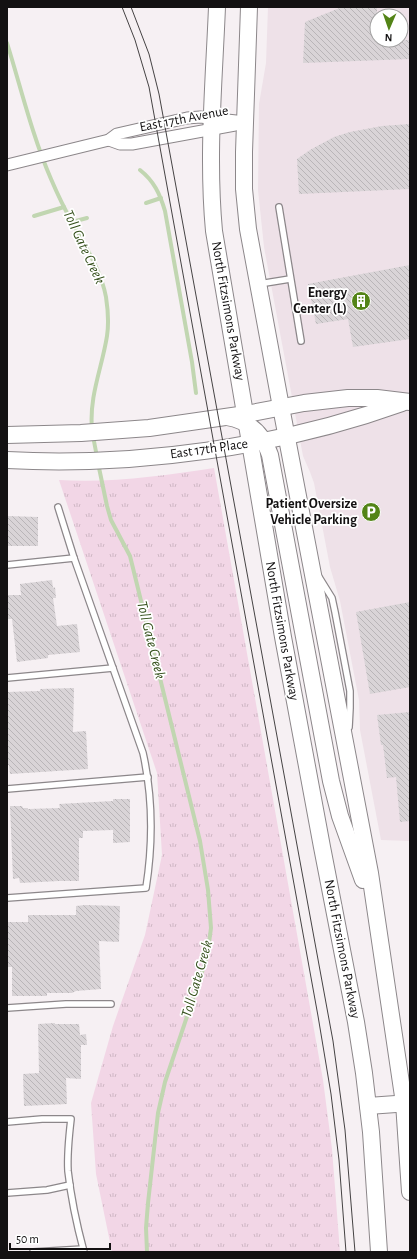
<svg xmlns="http://www.w3.org/2000/svg" width="417" height="1259" viewBox="0 0 417 1259" font-family="'Alegreya Sans',sans-serif">
	<style>
		.built { fill: #eee1e8; fill-rule: evenodd }
		.grass { fill: url(#grass-tufts) }
		.lines { fill: none; stroke-linecap: round; stroke-linejoin: round }
		.stream { stroke: #c1d6b1; stroke-width: 4 }
		.building { fill: url(#building-back-hatch) }
		.lane-casing { stroke: #8c878a; stroke-width: 8 }
		.street-casing { stroke: #8c878a; stroke-width: 13 }
		.secondary-casing { stroke: #8c878a; stroke-width: 18 }
		.lane { stroke: #fff; stroke-width: 5.5 }
		.street { stroke: #fff; stroke-width: 11 }
		.secondary { stroke: #fff; stroke-width: 16 }
		.tram { stroke: #454243; stroke-width: 1 }
		.labels { text-anchor: middle; dominant-baseline: central; stroke-width: 3.5; stroke-linejoin: round; paint-order: stroke }
		.street-label { font-size: 14px; fill: #131112; stroke: #fff }
		.poi-label { font-size: 14px; font-weight: bold; fill: #131112; stroke: #fff; text-anchor: end }
		.water-label { font-size: 15px; font-style: italic; fill: #35501c; stroke: #fff }
	</style>
	<defs>
		<pattern id="grass-tufts" width="24" height="20" patternUnits="userSpaceOnUse"><rect width="24" height="20" fill="#f2d6e6"/><path d="M3 7l-1-3M5 7V3M7 7l1-3M15 17l-1-3M17 17v-4M19 17l1-3" fill="none" stroke="#cfb7c4"/></pattern>
		<pattern id="building-back-hatch" width="6" height="6" patternUnits="userSpaceOnUse"><rect width="6" height="6" fill="#d9d4d7"/><path d="M-1 5l2 2M0 0l6 6M5-1l2 2" fill="none" stroke="#b9b5b8"/></pattern>
	</defs>
	<rect width="100%" height="100%" fill="#f6f0f3"/>
	<path class="built" d="M 268,7 L 410,7 L 410,841 L 381,840 L 360,730 L 359,700 L 340,601 L 330,567 L 314,483 L 310,472 L 303,456 L 264,247 L 258,190 L 259,104 L 266,63 ZM 377,16 L 401,16 L 401,40 L 377,40 Z"/>
	<path class="grass" d="M 214,468 L 323,1080 L 332,1149 L 340,1252 L 112,1252 L 96,1174 L 91,1103 L 113,1026 L 145,935 L 162,855 L 157,773 L 59,480 C 112,483 162,476 214,468 Z"/>
	<g class="lines">
		<g class="stream">
			<path d="M 7,43 C 21,88 32,135 51,179 C 57,193 64,208 72,222 C 85,246 101,270 106,297 C 108,310 109,323 107,336 C 102,368 89,396 92,429"/>
			<path d="M 140,170 C 154,181 160,194 165,211 L 192,362 L 196,393"/>
			<path d="M 146,203 L 161,198"/>
			<path d="M 34,216 L 64,207"/>
			<path d="M 72,222 L 87,218"/>
			<path d="M 93,436 L 97,457"/>
			<path d="M 98,463 L 107,506 L 111,520 L 130,556 L 200,841 L 208,890 L 211,928 L 207,957 L 165,1082 L 158,1113 L 148,1203 L 146,1228 L 147,1252"/>
		</g>
	</g>
	<g class="building">
		<path d="M 342,7 L 377,7 L 377,40 L 410,40 L 410,59 L 303,63 L 305,22 Z"/>
		<path d="M 410,124 L 410,189 L 299,194 L 297,159 L 310,150 L 334,137 L 350,132 L 382,126 Z"/>
		<path d="M 410,265 L 410,339 L 353,347 L 348,319 L 316,324 L 308,284 Z"/>
		<path d="M 7,516 L 38,517 L 38,546 L 7,546 Z"/>
		<path d="M 52,580 L 53,588 L 55,587 L 56,598 L 53,598 L 57,626 L 77,624 L 80,652 L 48,655 L 48,658 L 17,662 L 12,619 L 7,619 L 7,595 L 21,595 L 20,584 Z"/>
		<path d="M 410,602 L 410,687 L 370,694 L 356,612 Z"/>
		<path d="M 74,688 L 73,732 L 86,731 L 88,769 L 10,774 L 9,765 L 7,765 L 7,755 L 8,755 L 7,692 L 40,691 L 40,689 Z"/>
		<path d="M 410,712 L 410,821 L 400,822 L 396,777 L 387,778 L 383,745 L 381,745 L 377,715 Z"/>
		<path d="M 113,799 L 130,799 L 130,842 L 113,843 L 113,830 L 83,831 L 83,838 L 79,838 L 79,881 L 59,881 L 20,883 L 19,878 L 13,879 L 10,806 L 22,806 L 23,808 L 28,808 L 28,809 L 60,808 L 59,804 L 113,801 Z"/>
		<path d="M 85,905 L 120,906 L 119,942 L 99,941 L 101,989 L 76,991 L 72,993 L 47,993 L 47,996 L 12,996 L 12,967 L 7,967 L 7,922 L 28,922 L 28,915 L 76,915 L 76,906 Z"/>
		<path d="M 55,1023 L 55,1024 L 79,1024 L 80,1035 L 86,1034 L 87,1045 L 81,1045 L 81,1079 L 66,1078 L 67,1104 L 24,1106 L 23,1074 L 39,1073 L 38,1024 Z"/>
	</g>
	<g class="lines">
		<g class="lane-casing">
			<g id="lane">
				<path d="M 279,207 L 301,341"/>
				<path d="M 259,284 L 290,279"/>
				<path d="M 7,565 L 74,558"/>
				<path d="M 319,577 L 332,598 L 335,612 L 350,691 L 350,708 L 349,727"/>
				<path d="M 7,678 L 113,668"/>
				<path d="M 7,789 L 148,777"/>
				<path d="M 7,898 L 146,888 C 153,843 153,798 143,753 L 74,558 L 58,507"/>
				<path d="M 7,1008 L 66,1004 L 111,1004"/>
				<path d="M 7,1122 L 42,1119 L 71,1119 C 69,1136 67,1153 68,1171 C 71,1198 77,1226 84,1252"/>
				<path d="M 7,1193 L 47,1190 L 70,1185"/>
				<path d="M 33,1252 L 83,1249"/>
			</g>
		</g>
		<g class="street-casing">
			<g id="street">
				<path d="M 109,140 L 120,144 L 132,144 L 235,125"/>
				<path d="M 7,165 L 109,140 L 117,134 L 187,118 L 200,117 L 245,122"/>
			</g>
		</g>
		<g class="secondary-casing">
			<g id="secondary">
				<path d="M 217,7 C 214,81 207,156 214,231 L 283,637 L 322,847 L 356,1022 L 364,1073 L 371,1132 L 379,1252"/>
				<path d="M 249,7 L 244,152 L 244,189 L 248,229 L 281,407 L 370,873 L 404,1103 L 410,1192"/>
				<path d="M 227,417 C 250,421 263,434 270,455 L 331,781 L 340,816 L 363,880"/>
				<path d="M 7,435 L 81,433 L 149,428 L 246,414 L 304,403 L 348,398 L 377,398 L 410,402"/>
				<path d="M 7,460 C 136,467 280,447 402,403"/>
				<path d="M 368,1106 L 410,1103"/>
			</g>
		</g>
		<use href="#lane" class="lane"/>
		<use href="#street" class="street"/>
		<use href="#secondary" class="secondary"/>
		<g class="tram">
			<path d="M 122,7 L 135,40 L 149,87 L 318,1016 L 331,1094 L 339,1160 L 346,1252"/>
			<path d="M 131,7 L 149,54 L 159,94 L 333,1041 L 345,1130 L 355,1252"/>
		</g>
	</g>
	<defs>
		<g id="building-disc" transform="scale(1)"><circle r="9.5" fill="#538417" stroke="#fff"/><path d="M-4-6H4V6H1V3H-1V6H-4ZM-2.5-4.3h1.7v1.8h-1.7ZM.8-4.3h1.7v1.8H.8ZM-2.5-1h1.7V.8h-1.7ZM.8-1h1.7V.8H.8Z" fill="#fff"/></g>
		<g id="parking-disc" transform="scale(1)"><circle r="9.5" fill="#538417" stroke="#fff"/><path d="M-3.5-5.5H1a3.5 3.5 0 0 1 0 7H-1V5.5H-3.5ZM-1-3.4V-.6H.8a1.4 1.4 0 0 0 0-2.8Z" fill="#fff"/></g>
	</defs>
	<g fill-rule="evenodd">
		<use href="#building-disc" x="361" y="301"/>
		<use href="#parking-disc" x="371" y="512"/>
	</g>
	<g class="labels">
		<g class="street-label">
			<text transform="translate(184 119) rotate(-11)">East 17th Avenue</text>
			<text transform="translate(228 311) rotate(80)">North Fitzsimons Parkway</text>
			<text transform="translate(209 449) rotate(-8)">East 17th Place</text>
			<text transform="translate(282 631) rotate(80)">North Fitzsimons Parkway</text>
			<text transform="translate(342 949) rotate(79)">North Fitzsimons Parkway</text>
		</g>
		<g class="poi-label">
			<text x="347" y="293">Energy<tspan x="347" dy="16">Center (L)</tspan></text>
			<text x="357" y="504">Patient Oversize<tspan x="357" dy="16">Vehicle Parking</tspan></text>
		</g>
		<g class="water-label">
			<text transform="translate(84 247) rotate(65)">Toll Gate Creek</text>
			<text transform="translate(151 640) rotate(76)">Toll Gate Creek</text>
			<text transform="translate(197 979) rotate(-74)">Toll Gate Creek</text>
		</g>
	</g>
	<rect width="417" height="1259" fill="none" stroke="#131112" stroke-width="16"/>
	<g transform="translate(389 28) rotate(182)"><circle r="19" fill="#ffffff" stroke="#a1a0a0"/>
	<path d="M0-3L7 15L0 10L-7 15Z" fill="#538417"/>
	<text y="-6" font-size="11" font-weight="bold" text-anchor="middle" fill="#131112">N</text>
	</g>
	<path d="M10 1243v6h100v-6" fill="none" stroke="#131112" stroke-width="2"/>
	<text x="16" y="1243" font-size="12" fill="#131112" stroke="#ffffff" stroke-width="3" paint-order="stroke">50 m</text>
</svg>
